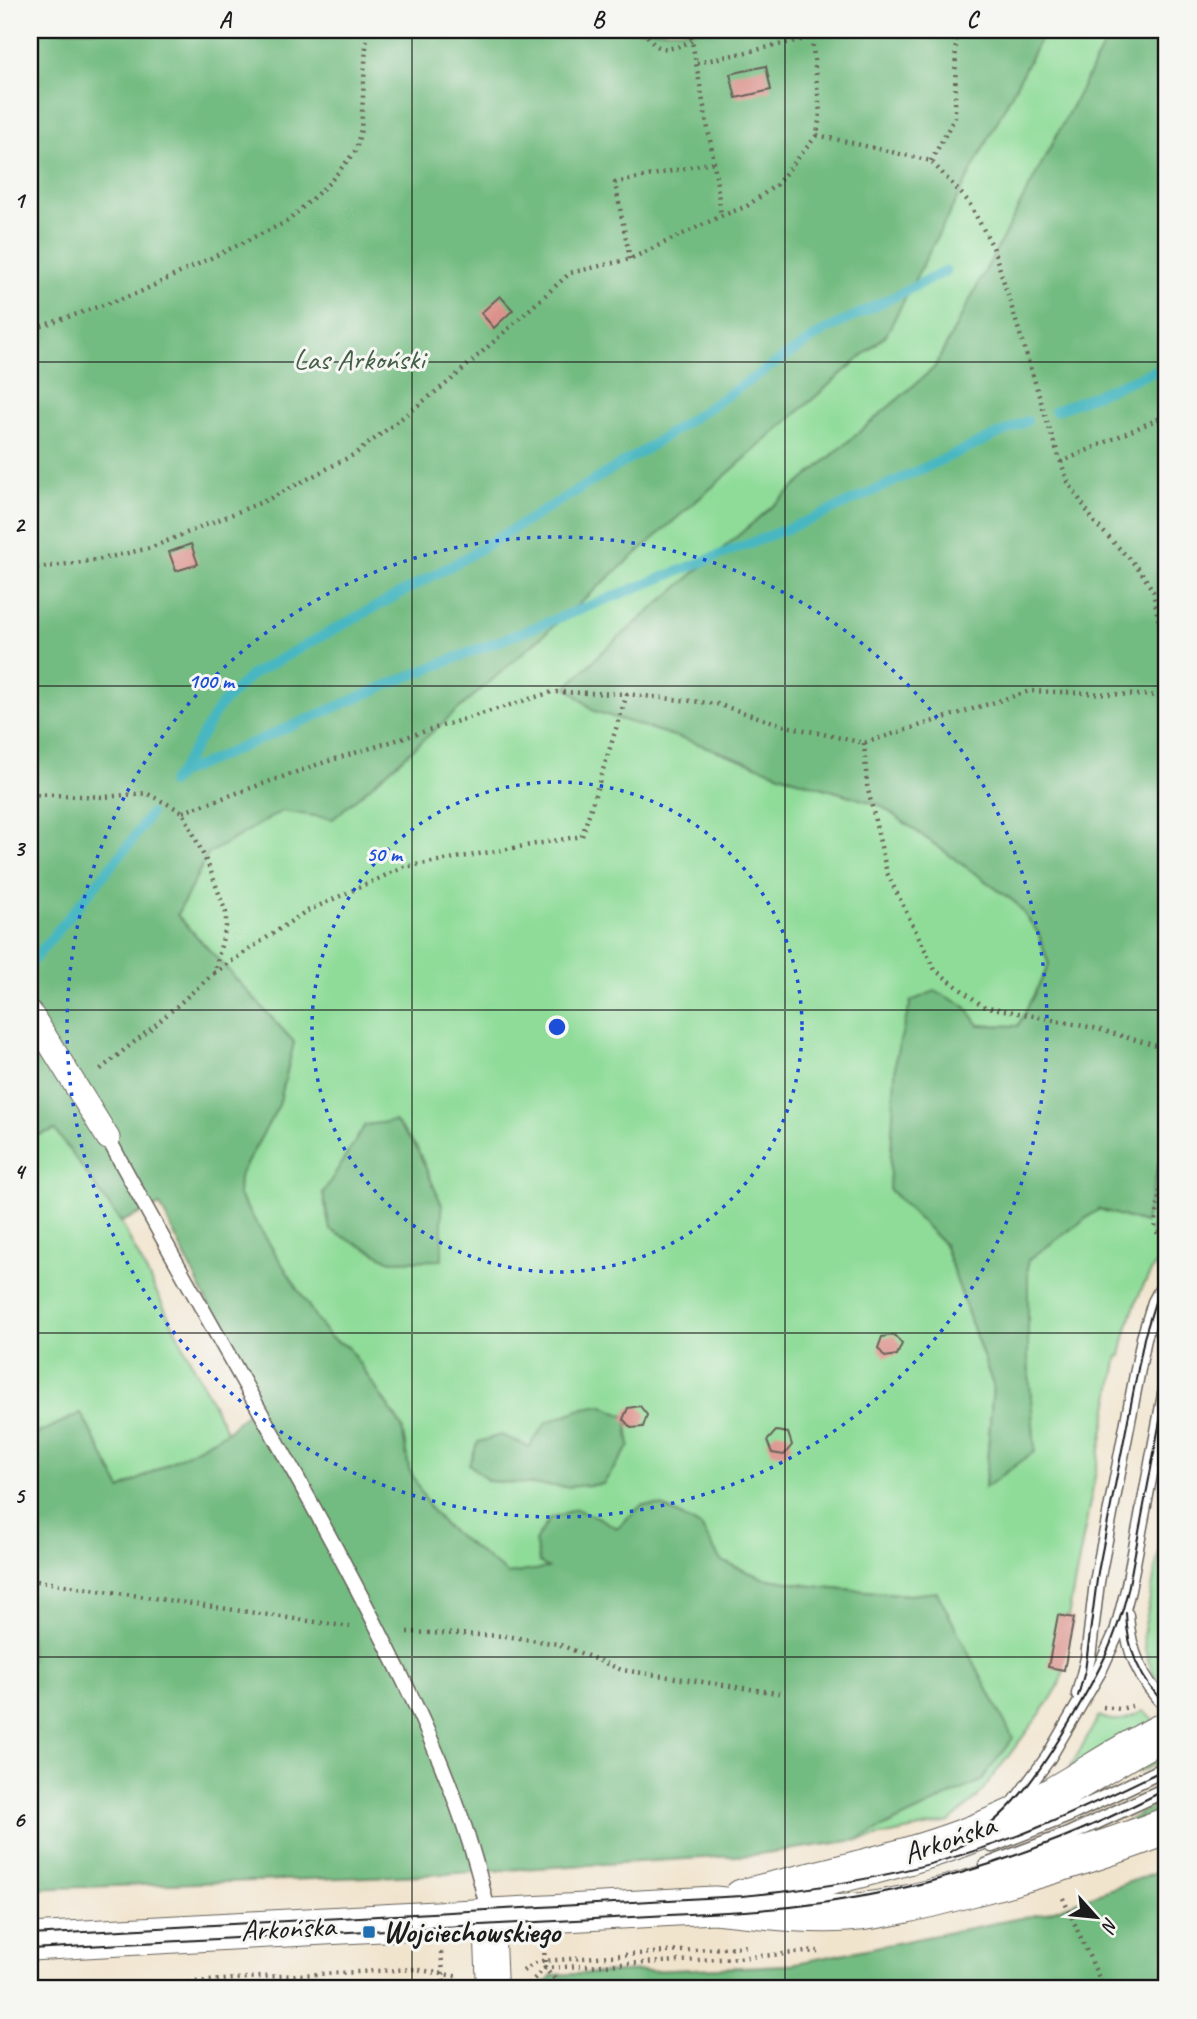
<svg xmlns="http://www.w3.org/2000/svg" width="1197" height="2019" viewBox="0 0 1197 2019" font-family="Caveat,sans-serif">
	<style>
		.green { fill: #8fdc99; stroke: #567c5a; stroke-width: 2 }
		.forest { fill: #73bc81; stroke: #486c4e; stroke-width: 2 }
		.lines { fill: none; stroke-linecap: round; stroke-linejoin: round }
		.stream { stroke: #48b7c1; stroke-width: 10 }
		.building { fill: #dc928c }
		.service-casing { stroke: #67625a; stroke-width: 17 }
		.pedestrian-casing { stroke: #67625a; stroke-width: 25 }
		.minor-casing { stroke: #67625a; stroke-width: 32 }
		.tertiary-casing { stroke: #67625a; stroke-width: 39 }
		.path { stroke: #67625a; stroke-width: 4.5; stroke-dasharray: 2 5; stroke-linecap: butt }
		.service { stroke: #fff; stroke-width: 14 }
		.pedestrian { stroke: #fff; stroke-width: 23 }
		.minor { stroke: #fff; stroke-width: 30 }
		.tertiary { stroke: #fff; stroke-width: 37 }
		.tram { stroke: #1c1c1c; stroke-width: 2 }
		.grid { fill: none; stroke: #1c1c1c; stroke-width: 2; stroke-opacity: 0.55 }
		.ring { fill: none; stroke: #1d4ed8; stroke-width: 3.5; stroke-dasharray: 3.5 7 }
		.poi-dot { fill: #1f6fb2; stroke: #f6f6f2; stroke-width: 2.5 }
		.labels { text-anchor: middle; dominant-baseline: central; stroke-width: 6; stroke-linejoin: round; paint-order: stroke }
		.park-label { font-size: 30px; fill: #445f48; stroke: #f6f6f2 }
		.street-label { font-size: 30px; fill: #1c1c1c; stroke: #f6f6f2 }
		.poi-label { font-size: 30px; font-weight: bold; fill: #1c1c1c; stroke: #f6f6f2; text-anchor: start }
		.centre { fill: #1d4ed8; stroke: #f6f6f2; stroke-width: 3.5 }
		.ring-label { font-size: 21px; text-anchor: middle; font-weight: bold; fill: #1d4ed8; stroke: #f6f6f2; stroke-width: 6; stroke-linejoin: round; paint-order: stroke }
		.neatline { fill: none; stroke: #1c1c1c; stroke-width: 2.5 }
		.grid-label { font-size: 23px; text-anchor: middle; font-weight: bold; fill: #1c1c1c }
	</style>
	<rect width="100%" height="100%" fill="#f6f6f2"/>
	<filter id="ink" filterUnits="userSpaceOnUse"><feTurbulence type="fractalNoise" baseFrequency=".0143" numOctaves="2"/><feDisplacementMap in="SourceGraphic" scale="14" xChannelSelector="R" yChannelSelector="G"/><feConvolveMatrix kernelMatrix="1 2 1 2 8 2 1 2 1" color-interpolation-filters="sRGB"/></filter>
	<filter id="wash" filterUnits="userSpaceOnUse"><feTurbulence type="fractalNoise" baseFrequency=".00686" numOctaves="4" result="noise"/><feDisplacementMap in="SourceGraphic" scale="28" xChannelSelector="R" yChannelSelector="G"/><feGaussianBlur stdDeviation="1.57" result="paint"/><feColorMatrix in="noise" values="0 0 0 0 0 0 0 0 0 0 0 0 0 0 0 0 0 1.4 0 .05"/><feComposite in="paint" operator="in"/></filter>
	<g filter="url(#wash)">
		<rect width="100%" height="100%" fill="#f1e4cd"/>
		<g class="green">
			<path d="M 30,30 L 1167,30 L 696,743 L 794,779 L 880,805 L 1016,903 L 1039,934 L 1049,965 L 1018,1026 L 979,1025 L 964,1005 L 889,1189 L 944,1244 L 993,1385 L 985,1487 L 1035,1451 L 1028,1359 L 1028,1260 L 1099,1209 L 1144,1223 L 1161,1157 L 1152,1231 L 1164,1251 C 1139,1288 1130,1312 1121,1356 L 1118,1356 L 1068,1617 L 1058,1615 L 1064,1670 L 1058,1687 L 1049,1702 L 976,1799 L 949,1822 L 857,1841 L 937,1593 L 909,1595 L 812,1586 L 763,1578 L 721,1561 L 701,1527 L 662,1506 L 642,1505 L 576,1565 L 507,1574 L 445,1526 L 429,1507 L 409,1469 L 402,1427 L 348,1347 L 331,1338 L 321,1326 L 238,1194 L 239,1177 L 279,1105 L 294,1042 L 177,915 L 202,865 Z"/>
			<path d="M 55,1130 L 121,1222 L 227,1432 L 121,1489 L 81,1413 L 30,1437 L 30,1137 Z"/>
			<path d="M 1167,1160 L 1167,1234 L 1159,1226 Z"/>
			<path d="M 1167,1507 L 1167,1678 L 1159,1682 C 1149,1668 1145,1654 1143,1636 Z"/>
			<path d="M 1143,1711 L 1157,1723 L 1070,1768 L 1099,1716 C 1116,1724 1127,1720 1143,1711 Z"/>
			<path d="M 1167,1748 L 1167,1758 L 1139,1772 L 1136,1766 Z"/>
			<path d="M 1167,1799 L 1167,1806 L 1130,1823 L 1125,1822 Z"/>
		</g>
		<g class="forest">
			<path d="M 30,30 L 1045,30 L 886,335 L 333,819 L 282,811 L 208,854 L 177,915 L 294,1042 L 279,1105 L 239,1177 L 238,1194 L 321,1326 L 331,1338 L 348,1347 L 402,1427 L 409,1469 L 429,1507 L 445,1526 L 508,1574 L 548,1568 L 539,1562 L 535,1541 L 550,1518 L 576,1509 L 599,1518 L 617,1528 L 642,1505 L 662,1506 L 701,1527 L 721,1561 L 763,1578 L 812,1586 L 909,1595 L 937,1592 L 1013,1738 L 981,1781 L 857,1840 L 752,1855 L 425,1875 L 30,1889 L 30,1437 L 81,1413 L 121,1489 L 227,1432 L 257,1403 L 160,1205 L 121,1222 L 55,1130 L 30,1137 Z"/>
			<path d="M 1112,30 L 1167,30 L 1167,1154 L 1161,1155 L 1145,1223 L 1099,1209 L 1028,1260 L 1028,1359 L 1035,1451 L 985,1488 L 993,1385 L 944,1244 L 889,1189 L 896,1056 L 911,1001 L 935,991 L 964,1005 L 979,1025 L 1018,1026 L 1049,965 L 1039,934 L 1016,903 L 880,805 L 794,779 L 696,743 L 594,711 L 567,687 L 602,652 L 934,368 Z"/>
			<path d="M 395,1121 L 417,1148 L 442,1205 L 442,1260 L 391,1261 L 330,1230 L 323,1193 L 365,1125 Z"/>
			<path d="M 601,1405 L 626,1417 L 630,1446 L 603,1484 L 565,1487 L 488,1481 L 469,1464 L 478,1442 L 501,1435 L 529,1447 L 547,1422 L 584,1408 Z"/>
			<path d="M 1167,1868 L 1167,1989 L 540,1989 L 552,1975 L 786,1965 L 1046,1913 Z"/>
		</g>
		<g class="lines">
			<g class="stream">
				<path d="M 1055,411 L 1167,366"/>
				<path d="M 179,773 L 219,707 L 251,675 L 465,558 L 646,449 L 824,331 L 946,271"/>
				<path d="M 171,783 L 179,774 L 397,681 L 812,519 L 1027,421"/>
				<path d="M 30,964 L 131,842 L 150,814"/>
			</g>
		</g>
		<g id="blocks">
			<g class="building">
				<path d="M 766,66 L 771,90 L 736,98 L 730,74 Z"/>
				<path d="M 500,296 L 513,310 L 494,328 L 481,313 Z"/>
				<path d="M 191,544 L 198,564 L 176,571 L 169,552 Z"/>
				<path d="M 894,1335 L 902,1344 L 897,1355 L 885,1357 L 878,1348 L 882,1337 Z"/>
				<path d="M 640,1406 L 647,1415 L 643,1427 L 631,1428 L 623,1419 L 628,1408 Z"/>
				<path d="M 776,1431 L 788,1433 L 792,1445 L 784,1455 L 772,1453 L 767,1441 Z"/>
				<path d="M 1058,1615 L 1074,1618 L 1064,1670 L 1048,1667 Z"/>
			</g>
		</g>
	</g>
	<g filter="url(#ink)">
		<use href="#blocks" fill-opacity="0" stroke="#67625a" stroke-width="2"/>
		<g class="lines">
			<g class="service-casing">
				<g id="service">
					<path d="M 108,1138 C 184,1280 266,1418 342,1560 C 401,1671 464,1793 489,1917"/>
					<path d="M 1126,1615 C 1128,1651 1141,1681 1167,1706"/>
					<path d="M 1079,1694 L 1088,1658 L 1097,1582 L 1144,1338 L 1155,1302 L 1167,1280"/>
					<path d="M 1015,1803 L 1048,1758 L 1099,1671 L 1117,1632 L 1128,1590 L 1167,1384"/>
					<path d="M 992,1845 L 1068,1815 L 1167,1768"/>
					<path d="M 986,1866 L 1068,1835 L 1167,1789"/>
				</g>
			</g>
			<g class="pedestrian-casing">
				<path id="pedestrian" d="M 30,1012 L 108,1138"/>
			</g>
			<g class="minor-casing">
				<path id="minor" d="M 489,1918 L 492,1989"/>
			</g>
			<g class="tertiary-casing">
				<g id="tertiary">
					<path d="M 742,1898 C 833,1875 928,1857 1013,1817 C 1067,1792 1114,1755 1167,1730"/>
					<path d="M 30,1942 L 714,1905 C 758,1909 804,1916 847,1913 C 887,1910 925,1900 963,1890 C 1033,1872 1100,1852 1167,1826"/>
				</g>
			</g>
			<g class="path">
				<path d="M 644,30 C 656,55 670,50 692,41"/>
				<path d="M 690,30 L 714,162 L 721,215"/>
				<path d="M 697,63 L 810,38"/>
				<path d="M 817,135 L 931,161 L 968,201 L 993,247 L 1051,434 L 1068,482 L 1095,523 L 1140,570 L 1153,591 L 1167,666"/>
				<path d="M 931,161 L 955,117 L 956,30"/>
				<path d="M 630,259 L 615,183 L 714,162"/>
				<path d="M 30,334 L 39,327 L 138,293 L 288,221 L 331,181 L 356,150 L 361,129 L 367,30"/>
				<path d="M 1061,462 L 1167,415"/>
				<path d="M 30,569 L 97,560 L 150,548 L 269,499 L 355,454 L 451,380 L 570,273 L 630,259 L 721,216 L 747,206 L 776,185 L 817,135 L 820,113 L 811,30"/>
				<path d="M 864,743 L 867,785 L 887,873 L 935,970 L 983,1006 L 1094,1028 L 1167,1049"/>
				<path d="M 1167,760 C 1156,812 1162,861 1167,913"/>
				<path d="M 30,794 L 105,797 L 146,793 L 183,812 L 210,869 L 226,913 L 226,926 L 214,973 L 153,1027 L 97,1072"/>
				<path d="M 183,812 L 319,764 L 552,692 L 627,694 L 717,704 L 786,726 L 864,743 L 1030,691 L 1167,696"/>
				<path d="M 214,973 L 305,912 L 404,867 L 582,836 L 627,694"/>
				<path d="M 1167,1142 L 1155,1228 L 1162,1242 L 1167,1247"/>
				<path d="M 30,1580 L 350,1627"/>
				<path d="M 407,1632 L 505,1636 L 558,1644 L 622,1670 L 784,1694"/>
				<path d="M 1103,1707 L 1120,1709 L 1132,1706"/>
				<path d="M 1063,1898 L 1104,1989"/>
				<path d="M 544,1946 L 545,1968 L 738,1958 L 818,1951"/>
				<path d="M 441,1952 L 444,1983 L 459,1989"/>
				<path d="M 523,1971 L 535,1963 L 542,1961 L 749,1946"/>
				<path d="M 105,1989 L 261,1977 L 415,1969 L 460,1977"/>
				<path d="M 524,1989 L 545,1968 L 563,1989"/>
			</g>
			<use href="#service" class="service"/>
			<use href="#pedestrian" class="pedestrian"/>
			<use href="#minor" class="minor"/>
			<use href="#tertiary" class="tertiary"/>
			<g class="tram">
				<path d="M 1126,1613 C 1127,1650 1141,1681 1167,1706"/>
				<path d="M 1078,1696 L 1085,1671 L 1098,1572 L 1144,1338 L 1155,1302 L 1167,1280"/>
				<path d="M 950,1852 C 1010,1819 1038,1775 1072,1718 C 1099,1671 1115,1643 1128,1590 L 1167,1384"/>
				<path d="M 30,1935 L 742,1896 C 843,1887 943,1867 1037,1828 C 1081,1810 1124,1789 1167,1768"/>
				<path d="M 30,1949 L 745,1911 C 850,1904 953,1881 1051,1842 C 1091,1827 1129,1808 1167,1789"/>
			</g>
		</g>
	</g>
	<path class="grid" d="M 412,30 L 412,1989M 785,30 L 785,1989M 30,362 L 1167,362M 30,686 L 1167,686M 30,1010 L 1167,1010M 30,1333 L 1167,1333M 30,1657 L 1167,1657"/>
	<g class="ring">
		<circle cx="557" cy="1027" r="245"/>
		<circle cx="557" cy="1027" r="490"/>
	</g>
	<rect class="poi-dot" x="362" y="1925" width="14" height="14" rx="3.5"/>
	<g class="labels">
		<g class="park-label">
			<text x="359" y="359">Las Arkoński</text>
		</g>
		<g class="street-label">
			<text transform="translate(949 1839) rotate(-19)">Arkońska</text>
			<text transform="translate(288 1928) rotate(-3)">Arkońska</text>
		</g>
		<g class="poi-label">
			<text x="383" y="1932">Wojciechowskiego</text>
		</g>
	</g>
	<circle cx="557" cy="1027" r="10" class="centre"/>
	<g class="ring-label">
		<text x="211" y="688">100 m</text>
		<text x="384" y="861">50 m</text>
	</g>
	<rect width="1197" height="2019" fill="none" stroke="#f6f6f2" stroke-width="77"/>
	<g transform="translate(1096 1917) rotate(117)" stroke="#f6f6f2" stroke-width="5" paint-order="stroke">
	<path d="M0-5L12 26L0 18L-12 26Z" fill="#1c1c1c"/>
	<text y="-10" font-size="19" font-weight="bold" text-anchor="middle" fill="#1c1c1c">N</text>
	</g>
	<rect x="38" y="38" width="1120" height="1942" class="neatline"/>
	<g class="grid-label">
		<text x="225" y="27">A</text>
		<text x="598" y="27">B</text>
		<text x="972" y="27">C</text>
		<text x="19" y="208">1</text>
		<text x="19" y="532">2</text>
		<text x="19" y="856">3</text>
		<text x="19" y="1179">4</text>
		<text x="19" y="1503">5</text>
		<text x="19" y="1827">6</text>
	</g>
</svg>
